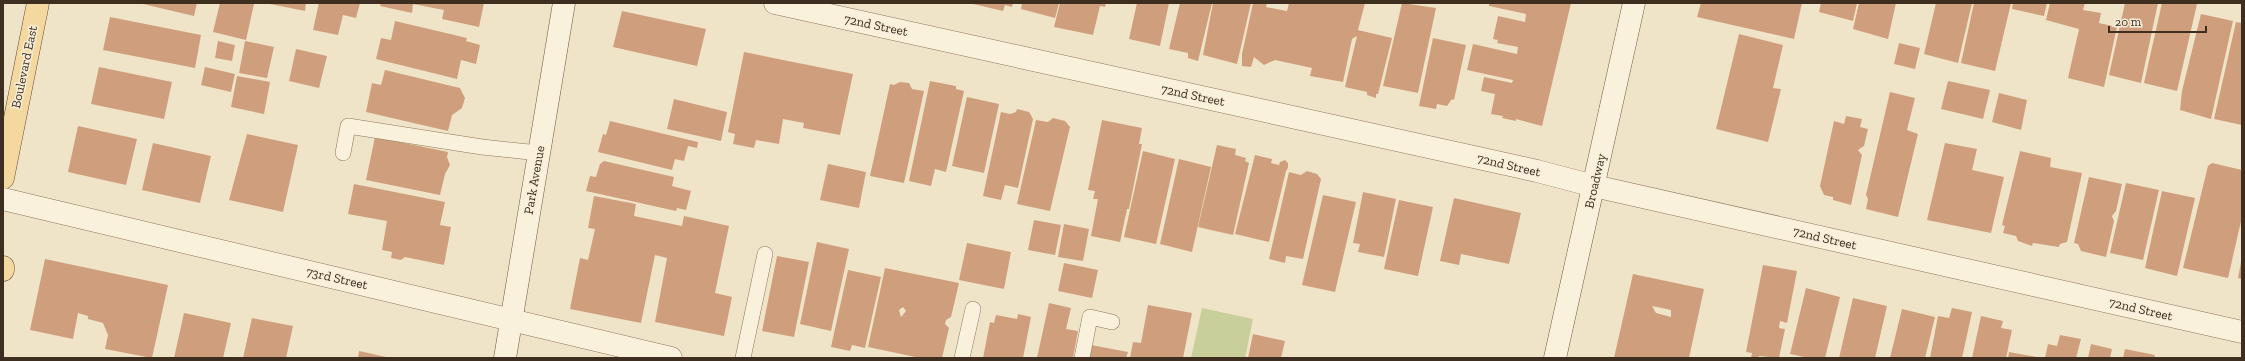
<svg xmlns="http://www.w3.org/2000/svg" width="2245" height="361" viewBox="0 0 2245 361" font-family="'Zilla Slab',serif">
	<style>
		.green { fill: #c9cf9b }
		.building { fill: #cf9f7d; fill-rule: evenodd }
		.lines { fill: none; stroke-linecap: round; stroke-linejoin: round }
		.lane-casing { stroke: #8d765c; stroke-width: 16 }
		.street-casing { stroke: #8d765c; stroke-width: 23 }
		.secondary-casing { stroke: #6f573f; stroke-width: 23 }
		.primary-casing { stroke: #5b4430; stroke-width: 23 }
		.lane { stroke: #faf1dc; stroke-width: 15 }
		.street { stroke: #faf1dc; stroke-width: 22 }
		.secondary { stroke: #faf1dc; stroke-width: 22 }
		.primary { stroke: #f3d9a0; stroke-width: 22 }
		.labels { text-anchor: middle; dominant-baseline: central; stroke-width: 3; stroke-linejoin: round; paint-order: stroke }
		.street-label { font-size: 13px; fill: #3d2e20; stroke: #f7eed8 }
	</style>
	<rect width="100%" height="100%" fill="#f0e4c8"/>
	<path class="green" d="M 1202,308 L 1253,319 L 1245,358 L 1191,358 Z"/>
	<g class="building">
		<path d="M 139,3 L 197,3 L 194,16 Z"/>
		<path d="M 220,3 L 254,4 L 246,40 L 213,32 Z"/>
		<path d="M 265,3 L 306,3 L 305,11 Z"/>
		<path d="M 319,3 L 360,3 L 356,18 L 343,15 L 338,35 L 313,30 Z"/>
		<path d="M 381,3 L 484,3 L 479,27 L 442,19 L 444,10 L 413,4 L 412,13 L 380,6 Z"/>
		<path d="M 969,3 L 1013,3 L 1012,7 L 1005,5 L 1003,11 Z"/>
		<path d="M 1022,3 L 1059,3 L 1055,18 L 1021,9 Z"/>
		<path d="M 1060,3 L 1106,3 L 1105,7 L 1100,6 L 1093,35 L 1054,27 Z"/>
		<path d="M 1137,3 L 1169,3 L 1160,46 L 1129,39 Z"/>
		<path d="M 1180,3 L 1212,3 L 1198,61 L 1188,58 L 1188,53 L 1169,49 Z"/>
		<path d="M 1213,3 L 1251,3 L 1237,64 L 1203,55 Z"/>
		<path d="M 1253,3 L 1267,3 L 1266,7 L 1287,11 L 1289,3 L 1365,3 L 1358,30 L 1392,38 L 1378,94 L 1376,94 L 1376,98 L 1367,95 L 1367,92 L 1345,87 L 1357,36 L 1352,39 L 1343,82 L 1310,76 L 1312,68 L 1275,60 L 1264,65 L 1254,57 L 1251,67 L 1242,66 L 1242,54 Z"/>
		<path d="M 1402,3 L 1436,8 L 1418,93 L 1383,86 Z"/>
		<path d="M 1489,3 L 1571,3 L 1542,126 L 1516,119 L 1516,121 L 1502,118 L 1503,116 L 1491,114 L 1495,94 L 1481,91 L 1484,77 L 1512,83 L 1513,80 L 1467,70 L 1473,44 L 1517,54 L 1518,47 L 1497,43 L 1498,40 L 1493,39 L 1498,16 L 1525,22 L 1526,14 L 1489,6 Z"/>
		<path d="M 1701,3 L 1802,3 L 1794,39 L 1697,17 Z"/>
		<path d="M 1821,3 L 1857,3 L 1853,21 L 1819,12 Z"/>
		<path d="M 1859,3 L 1896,3 L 1888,39 L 1853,29 Z"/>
		<path d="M 1936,3 L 1972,3 L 1958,63 L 1924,54 Z"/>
		<path d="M 1974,3 L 2011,3 L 1995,71 L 1961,63 Z"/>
		<path d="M 2013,3 L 2047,3 L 2044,16 L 2012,9 Z"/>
		<path d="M 2050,3 L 2085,3 L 2083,10 L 2101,13 L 2099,23 L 2117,27 L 2104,87 L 2068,78 L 2079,29 L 2046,20 Z"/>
		<path d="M 2125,3 L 2158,3 L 2141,83 L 2109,75 Z"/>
		<path d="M 2162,3 L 2197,4 L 2177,91 L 2144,83 Z"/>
		<path d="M 622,11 L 706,29 L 697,66 L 613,47 Z"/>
		<path d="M 2201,14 L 2233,21 L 2211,119 L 2180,110 L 2182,91 Z"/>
		<path d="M 110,17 L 201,35 L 195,68 L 103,50 Z"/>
		<path d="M 395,21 L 467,38 L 466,41 L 480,45 L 476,64 L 461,60 L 457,79 L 376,59 L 381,38 L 391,40 Z"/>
		<path d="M 2236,22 L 2242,23 L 2242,125 L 2214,119 Z"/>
		<path d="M 1739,34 L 1783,45 L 1773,88 L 1781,89 L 1768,142 L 1716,129 Z"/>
		<path d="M 1433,38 L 1466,45 L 1454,100 L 1452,99 L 1447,106 L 1437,104 L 1436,109 L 1419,106 Z"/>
		<path d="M 218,41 L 235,45 L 232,61 L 215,58 Z"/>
		<path d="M 245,41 L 274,47 L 267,78 L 239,73 Z"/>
		<path d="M 1899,43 L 1920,48 L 1915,69 L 1894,64 Z"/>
		<path d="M 296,49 L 327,56 L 319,88 L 289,81 Z"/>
		<path d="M 744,52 L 853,74 L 840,135 L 803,128 L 804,123 L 783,119 L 779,144 L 756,140 L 754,148 L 733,144 L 735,134 L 728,132 Z"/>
		<path d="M 99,67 L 172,82 L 164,119 L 91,104 Z"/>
		<path d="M 205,67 L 235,74 L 231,92 L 201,85 Z"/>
		<path d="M 385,70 L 460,88 L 465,98 L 462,108 L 452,115 L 448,131 L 366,112 L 372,83 L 381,85 Z"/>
		<path d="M 237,76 L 270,82 L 264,114 L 231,107 Z"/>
		<path d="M 930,81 L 956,86 L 956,89 L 964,91 L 946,172 L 935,169 L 931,186 L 909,181 Z"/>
		<path d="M 1948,81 L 1990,90 L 1983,119 L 1941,109 Z"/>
		<path d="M 900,82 L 909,83 L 912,89 L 924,91 L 904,183 L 870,176 L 890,84 L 894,85 Z"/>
		<path d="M 1890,92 L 1915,98 L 1907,130 L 1918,134 L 1898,217 L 1866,209 L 1868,199 L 1866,195 Z"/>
		<path d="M 1999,93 L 2027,100 L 2021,130 L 1992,122 Z"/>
		<path d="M 967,97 L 999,104 L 984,173 L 952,166 Z"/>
		<path d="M 674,99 L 727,112 L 721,141 L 667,129 Z"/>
		<path d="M 1017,109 L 1029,112 L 1033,119 L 1018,188 L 1005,185 L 1001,200 L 983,196 L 1001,112 L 1010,114 L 1016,112 Z"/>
		<path d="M 1846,116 L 1862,119 L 1860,127 L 1868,129 L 1864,146 L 1858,150 L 1862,155 L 1851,205 L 1833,200 L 1833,197 L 1824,195 L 1820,186 L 1834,121 L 1844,124 Z"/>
		<path d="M 1053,118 L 1065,121 L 1070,127 L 1050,211 L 1017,204 L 1036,120 L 1048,122 Z"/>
		<path d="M 1102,120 L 1142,128 L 1139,144 L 1142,144 L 1129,209 L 1127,209 L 1120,242 L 1091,236 L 1098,199 L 1093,199 L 1095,191 L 1088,190 Z"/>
		<path d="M 610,121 L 698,142 L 697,148 L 688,146 L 684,161 L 675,159 L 672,170 L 598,152 L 603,134 L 606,135 Z"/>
		<path d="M 78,126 L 137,139 L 126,185 L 68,172 Z"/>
		<path d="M 247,134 L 298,145 L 283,212 L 229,200 Z"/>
		<path d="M 375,137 L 448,152 L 447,157 L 450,165 L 445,174 L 440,195 L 366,180 Z"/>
		<path d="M 153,143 L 211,156 L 200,203 L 142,190 Z"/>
		<path d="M 1945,143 L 1977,149 L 1972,170 L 2004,177 L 1991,233 L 1927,220 Z"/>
		<path d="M 1217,145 L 1236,149 L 1235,155 L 1246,158 L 1245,161 L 1249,163 L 1233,235 L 1198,227 Z"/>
		<path d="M 1143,151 L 1175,159 L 1156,244 L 1124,237 Z"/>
		<path d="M 2020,151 L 2051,158 L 2050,167 L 2082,173 L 2067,242 L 2060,244 L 2059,247 L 2033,243 L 2032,246 L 2018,241 L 2016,236 L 2003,233 L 2005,226 L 2002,225 Z"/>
		<path d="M 1255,155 L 1272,159 L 1271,163 L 1279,165 L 1280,162 L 1285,160 L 1288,163 L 1288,168 L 1286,171 L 1269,242 L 1235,234 Z"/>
		<path d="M 1179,159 L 1211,167 L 1192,252 L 1160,244 Z"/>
		<path d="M 604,161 L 674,177 L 672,186 L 691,191 L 686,210 L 677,208 L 676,211 L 586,191 L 590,176 L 596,177 L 600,164 Z"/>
		<path d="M 2212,163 L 2242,170 L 2242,217 L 2228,278 L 2183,268 L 2208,166 Z"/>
		<path d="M 828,164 L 866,172 L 859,208 L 820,200 Z"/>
		<path d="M 1307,171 L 1317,174 L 1321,179 L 1303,259 L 1286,256 L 1285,263 L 1269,259 L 1289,172 L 1301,175 Z"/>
		<path d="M 2089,177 L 2122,184 L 2116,211 L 2112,216 L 2114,221 L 2106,257 L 2081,251 L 2078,244 L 2074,243 Z"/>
		<path d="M 2126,183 L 2159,190 L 2143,260 L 2110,253 Z"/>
		<path d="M 354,184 L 445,202 L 440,225 L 451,227 L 444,265 L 405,257 L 401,260 L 391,258 L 392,252 L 382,250 L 387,221 L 348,214 Z"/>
		<path d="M 2162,191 L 2195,198 L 2177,276 L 2145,268 Z"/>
		<path d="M 1363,192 L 1396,199 L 1384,257 L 1358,252 L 1360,244 L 1353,243 Z"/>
		<path d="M 1323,195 L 1356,202 L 1335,292 L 1302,285 Z"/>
		<path d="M 594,196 L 636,204 L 634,216 L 682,226 L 684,216 L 729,226 L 715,293 L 732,297 L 724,336 L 655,322 L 667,258 L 655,255 L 641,323 L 570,309 L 580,258 L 588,260 L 595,229 L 588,228 Z"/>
		<path d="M 1454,198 L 1521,213 L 1509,264 L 1461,254 L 1459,265 L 1440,261 Z"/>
		<path d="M 1399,200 L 1433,207 L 1418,276 L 1384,269 Z"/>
		<path d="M 1034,220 L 1061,225 L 1055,255 L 1028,250 Z"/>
		<path d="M 1064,224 L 1089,229 L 1083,261 L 1058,257 Z"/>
		<path d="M 817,242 L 849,249 L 831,331 L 800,324 Z"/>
		<path d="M 967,243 L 1011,252 L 1004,289 L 959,280 Z"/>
		<path d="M 777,256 L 809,262 L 794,337 L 762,331 Z"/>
		<path d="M 45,259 L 168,285 L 152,358 L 105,349 L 108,335 L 103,323 L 88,319 L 88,316 L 78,313 L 73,339 L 30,330 Z"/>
		<path d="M 2241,262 L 2242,262 L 2242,279 L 2238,278 Z"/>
		<path d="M 1064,263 L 1098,270 L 1092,298 L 1058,291 Z"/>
		<path d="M 1763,265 L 1797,271 L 1787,323 L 1780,321 L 1779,328 L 1785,329 L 1779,358 L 1759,356 L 1759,358 L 1751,358 L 1752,353 L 1746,352 Z"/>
		<path d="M 885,268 L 959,283 L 951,317 L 946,320 L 945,324 L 949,328 L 942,358 L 920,358 L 868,347 ZM 903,307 L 906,311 L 901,317 L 899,310 Z"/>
		<path d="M 848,270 L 881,277 L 865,348 L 852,345 L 850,351 L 831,347 Z"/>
		<path d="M 1633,274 L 1704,289 L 1689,358 L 1614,358 ZM 1652,306 L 1671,310 L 1671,317 L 1656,313 Z"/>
		<path d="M 1806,288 L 1840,297 L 1825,358 L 1809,358 L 1790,354 Z"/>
		<path d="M 1853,298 L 1887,306 L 1875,358 L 1839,358 Z"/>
		<path d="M 1049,303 L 1071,308 L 1066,329 L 1078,331 L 1073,358 L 1037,358 Z"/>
		<path d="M 1148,305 L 1192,313 L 1183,358 L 1130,358 L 1133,342 L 1141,343 Z"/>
		<path d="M 1952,308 L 1972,312 L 1962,358 L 1930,358 L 1938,316 L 1949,318 Z"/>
		<path d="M 1902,309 L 1935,317 L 1925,358 L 1890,358 Z"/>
		<path d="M 184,313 L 231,323 L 223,358 L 174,358 Z"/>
		<path d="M 1018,314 L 1031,317 L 1023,358 L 983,358 L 990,322 L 994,323 L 996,315 L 1017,319 Z"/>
		<path d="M 1981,316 L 2003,321 L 2001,328 L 2012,330 L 2006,358 L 1972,358 Z"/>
		<path d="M 252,318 L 293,326 L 286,358 L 243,358 Z"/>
		<path d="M 1253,334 L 1285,341 L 1281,358 L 1248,358 Z"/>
		<path d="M 2060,335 L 2081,339 L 2076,358 L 2045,358 L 2048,344 L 2057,346 Z"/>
		<path d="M 2091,344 L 2112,349 L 2110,358 L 2088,358 Z"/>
		<path d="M 1091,345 L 1128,352 L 1126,358 L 1088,358 Z"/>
		<path d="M 2125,349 L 2155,355 L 2154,358 L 2123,358 Z"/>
		<path d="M 359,351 L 386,357 L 386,358 L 358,358 Z"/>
		<path d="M 2009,352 L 2037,357 L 2037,358 L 2008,358 Z"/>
	</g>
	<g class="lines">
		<g class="lane-casing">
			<g id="lane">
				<path d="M 343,153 L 348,126 L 482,147 L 539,153"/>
				<path d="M 743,358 L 765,254"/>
				<path d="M 962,358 L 973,309"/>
				<path d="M 1082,358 L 1090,317 L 1112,322"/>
			</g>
		</g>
		<g class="street-casing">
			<g id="street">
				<path d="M 775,3 L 1537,171 L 1594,186 L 2242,332"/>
				<path d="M 3,199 L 671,358"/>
			</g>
		</g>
		<g class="secondary-casing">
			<g id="secondary">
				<path d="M 505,358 L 564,3"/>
				<path d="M 1555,358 L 1634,3"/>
			</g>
		</g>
		<g class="primary-casing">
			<g id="primary">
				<path d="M 3,178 L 38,3"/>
				<path d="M 3,267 L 3,270"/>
			</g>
		</g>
		<use href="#lane" class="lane"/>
		<use href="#street" class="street"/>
		<use href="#secondary" class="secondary"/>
		<use href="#primary" class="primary"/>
	</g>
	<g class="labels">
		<g class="street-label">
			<text transform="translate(876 25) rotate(12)">72nd Street</text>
			<text transform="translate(24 67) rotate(-78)">Boulevard East</text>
			<text transform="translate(1193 95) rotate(12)">72nd Street</text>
			<text transform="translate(1509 165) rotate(13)">72nd Street</text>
			<text transform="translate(534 180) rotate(-80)">Park Avenue</text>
			<text transform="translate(1595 181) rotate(-77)">Broadway</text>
			<text transform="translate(1825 238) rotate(13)">72nd Street</text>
			<text transform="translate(337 278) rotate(13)">73rd Street</text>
			<text transform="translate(2141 309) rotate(13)">72nd Street</text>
		</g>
	</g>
	<rect width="2245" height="361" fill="none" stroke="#3d2e20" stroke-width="8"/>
	<path d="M2109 26v6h97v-6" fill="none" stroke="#3d2e20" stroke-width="2"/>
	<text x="2115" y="26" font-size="12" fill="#3d2e20" stroke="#f7eed8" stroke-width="3" paint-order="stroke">20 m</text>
</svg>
